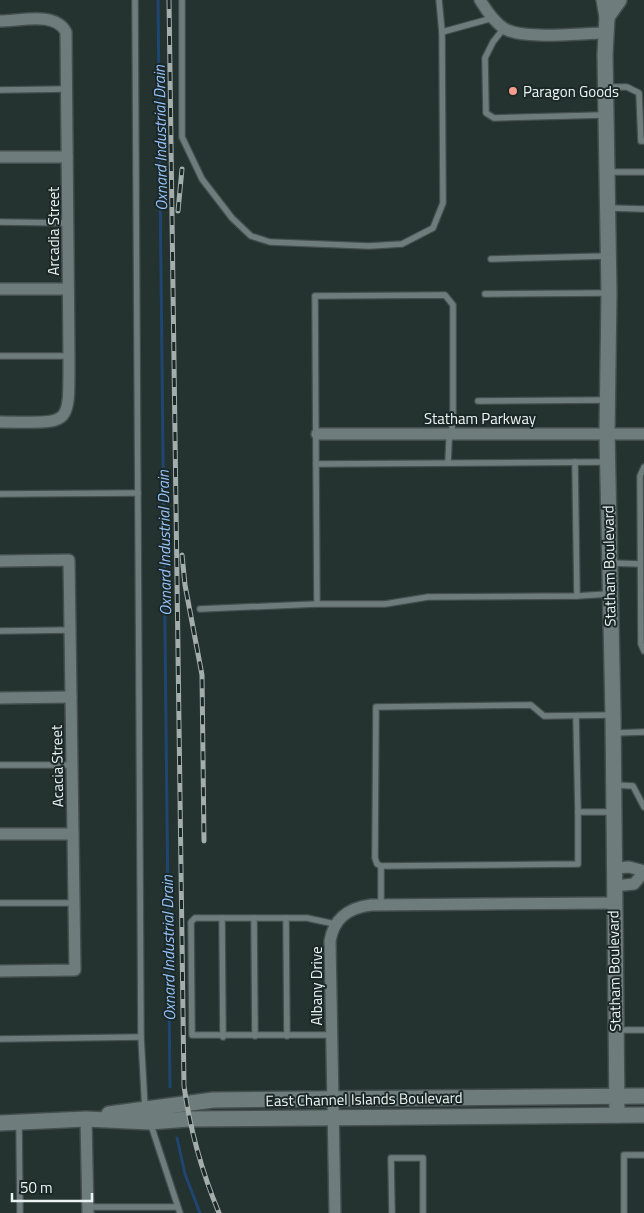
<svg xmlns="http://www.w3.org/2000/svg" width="644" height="1213" viewBox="0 0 644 1213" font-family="'Titillium Web',sans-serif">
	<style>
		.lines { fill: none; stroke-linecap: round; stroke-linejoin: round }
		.stream { stroke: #1f4671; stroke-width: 3 }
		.lane-casing { stroke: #434e4d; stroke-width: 8 }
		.street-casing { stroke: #434e4d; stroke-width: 14 }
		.secondary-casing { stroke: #434e4d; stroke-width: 18 }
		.lane { stroke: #6e7d7c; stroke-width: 5.5 }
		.street { stroke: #6e7d7c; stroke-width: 11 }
		.secondary { stroke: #6e7d7c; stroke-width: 15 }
		.rail-casing { stroke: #a3adac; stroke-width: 5 }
		.rail { stroke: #1b2827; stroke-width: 3; stroke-dasharray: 9; stroke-linecap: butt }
		.poi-dot { fill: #f49d8c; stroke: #1b2827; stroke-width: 2 }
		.labels { text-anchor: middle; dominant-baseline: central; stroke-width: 4; stroke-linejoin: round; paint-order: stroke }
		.poi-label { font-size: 15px; fill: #ecf4f3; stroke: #1b2827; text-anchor: start }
		.street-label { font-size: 15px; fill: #ecf4f3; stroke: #1b2827 }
		.water-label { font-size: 16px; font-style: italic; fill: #95c3fb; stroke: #1b2827 }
	</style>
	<rect width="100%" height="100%" fill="#243230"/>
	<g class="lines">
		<g class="stream">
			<path d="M 158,0 L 170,1087"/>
			<path d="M 177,1138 L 185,1174 L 200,1213"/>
		</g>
		<g class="lane-casing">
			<g id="lane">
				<path d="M 135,0 L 141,1037 L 145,1109"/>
				<path d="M 182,0 L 182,137 L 202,179 L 232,218 L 251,236 L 270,242 L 369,246 L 402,244 L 433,228 L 443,203 L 442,32 L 439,0"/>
				<path d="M 504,28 L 493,42 L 485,58 L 486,113 L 494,118 L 604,115"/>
				<path d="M 442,32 L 493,18"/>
				<path d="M 606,87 L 627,87 L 639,93 L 641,141 L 644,141"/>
				<path d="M 0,90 L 67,89"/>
				<path d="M 609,172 L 644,172"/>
				<path d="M 609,208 L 644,209"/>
				<path d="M 0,222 L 68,223"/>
				<path d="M 491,259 L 608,256"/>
				<path d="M 485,294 L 608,293"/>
				<path d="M 0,356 L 69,356"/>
				<path d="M 478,401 L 607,400"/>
				<path d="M 575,462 L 577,596"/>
				<path d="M 606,462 L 316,464 L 317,604 L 385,604 L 428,597 L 577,596 L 608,594"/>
				<path d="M 316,464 L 315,296 L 445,295 L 453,305 L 453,423 L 449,441 L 448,463"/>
				<path d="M 644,467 L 640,476 L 641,644 L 644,651"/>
				<path d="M 0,494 L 138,493"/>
				<path d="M 611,563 L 640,564"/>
				<path d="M 200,609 L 317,604"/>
				<path d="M 0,631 L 70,630"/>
				<path d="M 576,716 L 578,812 L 614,812"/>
				<path d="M 613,733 L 644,732"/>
				<path d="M 0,765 L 72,765"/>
				<path d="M 616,785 L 633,786 L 644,807"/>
				<path d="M 381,866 L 578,864 L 578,812"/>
				<path d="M 0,903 L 74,903"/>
				<path d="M 381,905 L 381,866 L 377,864 L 375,858 L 376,707 L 531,705 L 544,716 L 613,715"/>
				<path d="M 222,918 L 223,1037"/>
				<path d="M 254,918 L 255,1036"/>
				<path d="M 286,918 L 287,1036"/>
				<path d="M 617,1030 L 644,1030"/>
				<path d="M 331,1035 L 192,1035 L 191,922 L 195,918 L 307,918 L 335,924"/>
				<path d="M 0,1039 L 141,1037"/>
				<path d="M 150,1122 L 180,1213"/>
				<path d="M 19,1123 L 20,1213"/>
				<path d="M 88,1207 L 177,1207"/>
				<path d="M 392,1213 L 391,1158 L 423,1158 L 423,1213"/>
				<path d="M 624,1213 L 624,1155 L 644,1155"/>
			</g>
		</g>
		<g class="street-casing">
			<g id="street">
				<path d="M 480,0 C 486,10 495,23 505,29 C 525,40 581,33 605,33"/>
				<path d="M 0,21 C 20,21 55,11 66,32 L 69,356 C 69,430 72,422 0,422"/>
				<path d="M 0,157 L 67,157"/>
				<path d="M 0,289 L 68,289"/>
				<path d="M 317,434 L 644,434"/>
				<path d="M 0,561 L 69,560 L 75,970 L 0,971"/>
				<path d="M 0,698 L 71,697"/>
				<path d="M 0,834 L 73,834"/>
				<path d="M 614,868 L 629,867 L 644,871"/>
				<path d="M 614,886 L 634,884 L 644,872"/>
				<path d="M 86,1119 L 88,1213"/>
				<path d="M 335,1213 L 330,941 C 334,918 348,908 371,905 L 614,903"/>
			</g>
		</g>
		<g class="secondary-casing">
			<g id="secondary">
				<path d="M 604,0 L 607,17 L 605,55 L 609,293 L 607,433 L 613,715 L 617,1115"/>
				<path d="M 607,17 L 619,0"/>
				<path d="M 109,1114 L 213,1100 L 644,1096"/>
				<path d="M 0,1123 L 86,1119 L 150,1122 L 189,1119 L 644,1115"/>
			</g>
		</g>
		<use href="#lane" class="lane"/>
		<use href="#street" class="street"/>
		<use href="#secondary" class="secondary"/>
		<g class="rail-casing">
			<g id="rail">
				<path d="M 169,0 L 184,1086 C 190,1130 202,1172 219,1213"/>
				<path d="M 178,211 L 182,169"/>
				<path d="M 182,555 L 185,585 L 202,675 L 204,841"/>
			</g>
		</g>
		<use href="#rail" class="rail"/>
	</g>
	<circle class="poi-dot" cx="513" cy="91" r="5"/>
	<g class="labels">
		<g class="poi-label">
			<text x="523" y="91">Paragon Goods</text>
		</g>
		<g class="street-label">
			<text transform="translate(53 231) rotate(-90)">Arcadia Street</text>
			<text x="480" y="418">Statham Parkway</text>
			<text transform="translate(609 566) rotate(-91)">Statham Boulevard</text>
			<text transform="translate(57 766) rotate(-91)">Acacia Street</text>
			<text transform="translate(614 971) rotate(-91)">Statham Boulevard</text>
			<text transform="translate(316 986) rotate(-90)">Albany Drive</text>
			<text transform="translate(364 1099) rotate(-1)">East Channel Islands Boulevard</text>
		</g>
		<g class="water-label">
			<text transform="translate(160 138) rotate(-91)">Oxnard Industrial Drain</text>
			<text transform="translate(164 543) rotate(-91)">Oxnard Industrial Drain</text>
			<text transform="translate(168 948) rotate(-91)">Oxnard Industrial Drain</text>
		</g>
	</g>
	<path d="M12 1193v8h80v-8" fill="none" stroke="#ecf4f3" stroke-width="2.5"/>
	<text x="20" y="1193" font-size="15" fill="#ecf4f3" stroke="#1b2827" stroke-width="4" paint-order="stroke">50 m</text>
</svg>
